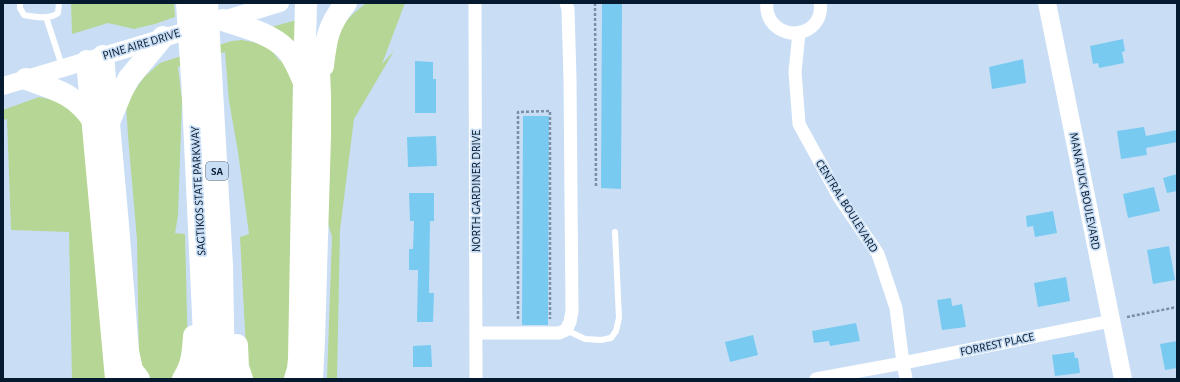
<svg xmlns="http://www.w3.org/2000/svg" width="1180" height="382" viewBox="0 0 1180 382" font-family="'Alegreya Sans',sans-serif">
	<style>
		.green { fill: #b5d695 }
		.building { fill: #79caf0 }
		.lines { fill: none; stroke-linecap: round; stroke-linejoin: round }
		.path { stroke: #7a8fa5; stroke-width: 2.5; stroke-dasharray: 3 2; stroke-linecap: butt }
		.lane { stroke: #fff; stroke-width: 6 }
		.street { stroke: #fff; stroke-width: 13 }
		.secondary { stroke: #fff; stroke-width: 18 }
		.highway { stroke: #fff; stroke-width: 22 }
		.labels { text-anchor: middle; dominant-baseline: central; stroke-width: 3.5; stroke-linejoin: round; paint-order: stroke }
		.shield { fill: #c9def5; stroke: #40556a; stroke-width: 1 }
		.shield-label { font-size: 11px; font-weight: bold; fill: #051a2e }
		.street-label { font-size: 12px; fill: #051a2e; stroke: #c9def5 }
	</style>
	<rect width="100%" height="100%" fill="#c9def5"/>
	<g class="green">
		<path d="M 71,3 L 174,3 L 175,17 L 155,24 L 134,29 L 108,23 L 72,34 Z"/>
		<path d="M 369,3 L 405,3 L 382,64 L 394,51 L 354,119 L 340,230 L 337,379 L 327,379 L 332,237 L 323,207 L 330,68 L 334,39 L 347,20 L 354,13 L 365,4 Z"/>
		<path d="M 297,20 L 295,40 L 292,42 L 271,27 Z"/>
		<path d="M 242,40 L 262,44 L 271,50 L 280,61 L 284,58 L 295,81 L 289,379 L 250,379 L 247,368 L 240,237 L 249,234 L 238,152 L 229,101 L 225,52 L 178,67 L 182,100 L 178,216 L 175,233 L 185,234 L 188,355 L 175,379 L 152,379 L 147,376 L 139,361 L 137,240 L 128,136 L 126,105 L 135,90 L 144,77 L 160,63 L 178,57 L 232,41 Z"/>
		<path d="M 39,97 L 58,101 L 75,110 L 86,128 L 108,379 L 72,379 L 69,232 L 11,230 L 7,119 L 3,120 L 3,110 Z"/>
	</g>
	<g class="building">
		<path d="M 602,3 L 622,3 L 621,189 L 601,188 Z"/>
		<path d="M 1123,39 L 1125,51 L 1122,52 L 1124,63 L 1099,68 L 1098,63 L 1093,64 L 1090,46 Z"/>
		<path d="M 1023,59 L 1026,83 L 992,89 L 989,67 Z"/>
		<path d="M 415,61 L 433,62 L 433,79 L 436,79 L 436,113 L 415,113 Z"/>
		<path d="M 523,116 L 549,116 L 548,325 L 522,325 Z"/>
		<path d="M 1144,127 L 1146,136 L 1177,130 L 1177,142 L 1146,148 L 1147,155 L 1121,159 L 1117,131 Z"/>
		<path d="M 436,136 L 437,166 L 408,167 L 407,137 Z"/>
		<path d="M 1177,174 L 1177,191 L 1167,193 L 1163,178 Z"/>
		<path d="M 1154,187 L 1160,211 L 1128,218 L 1123,194 Z"/>
		<path d="M 409,193 L 434,193 L 434,221 L 430,221 L 429,293 L 434,293 L 433,322 L 417,322 L 418,270 L 409,270 L 409,249 L 413,249 L 414,221 L 410,221 Z"/>
		<path d="M 1053,211 L 1057,233 L 1035,237 L 1033,226 L 1027,227 L 1026,216 Z"/>
		<path d="M 1169,246 L 1175,280 L 1153,284 L 1147,250 Z"/>
		<path d="M 1066,277 L 1070,301 L 1038,307 L 1034,283 Z"/>
		<path d="M 951,298 L 952,306 L 962,304 L 966,327 L 942,330 L 937,300 Z"/>
		<path d="M 856,323 L 860,341 L 830,346 L 829,341 L 814,343 L 812,331 Z"/>
		<path d="M 753,335 L 758,355 L 730,362 L 725,342 Z"/>
		<path d="M 1177,341 L 1177,368 L 1165,370 L 1160,344 Z"/>
		<path d="M 431,345 L 432,367 L 413,367 L 413,346 Z"/>
		<path d="M 1074,352 L 1075,358 L 1078,358 L 1080,373 L 1055,376 L 1052,355 Z"/>
	</g>
	<g class="lines">
		<g class="path">
			<path d="M 595,3 L 596,188"/>
			<path d="M 1127,317 L 1177,307"/>
			<path d="M 518,319 L 518,112 L 550,111 L 550,319"/>
		</g>
		<g class="lane">
			<path d="M 20,3 L 20,8 L 24,15 C 34,17 50,20 58,13 L 59,3"/>
			<path d="M 46,17 L 62,66"/>
			<path d="M 566,330 L 585,339 L 601,340 L 611,338 L 616,331 L 619,318 L 615,232"/>
		</g>
		<g class="street">
			<path d="M 475,3 L 476,379"/>
			<path d="M 767,3 C 766,9 768,16 771,21 C 789,45 825,30 820,3"/>
			<path d="M 799,33 L 795,72 L 799,124 L 839,197 L 878,254 L 896,308 L 903,363 L 906,379"/>
			<path d="M 476,333 L 559,333 L 566,330 L 570,322 L 572,311 L 570,79 L 568,9 L 566,3"/>
			<path d="M 816,379 L 903,363 L 1111,321"/>
		</g>
		<g class="secondary">
			<path d="M 1047,3 L 1123,379"/>
			<path d="M 3,86 L 280,3"/>
		</g>
		<g class="highway">
			<path d="M 187,3 L 192,78 L 206,379"/>
			<path d="M 207,3 L 222,266 L 224,379"/>
			<path d="M 223,20 C 244,27 270,33 286,49 C 294,58 298,69 303,80"/>
			<path d="M 103,56 L 118,225 L 128,351 L 132,370 L 139,379"/>
			<path d="M 87,61 L 116,379"/>
			<path d="M 323,66 C 326,39 328,25 346,3"/>
			<path d="M 26,79 C 54,89 74,93 92,119"/>
			<path d="M 110,120 L 122,91 L 129,78 L 163,37"/>
			<path d="M 237,345 L 238,367 L 242,379"/>
			<path d="M 183,379 C 192,366 193,352 194,336"/>
			<path d="M 295,379 L 298,369 L 299,359 L 304,82 L 306,3"/>
			<path d="M 312,379 L 314,340 L 320,136 L 320,95 L 318,48"/>
		</g>
	</g>
	<g class="labels">
		<rect class="shield" x="206" y="162" width="22" height="18" rx="3"/>
		<g class="shield-label">
			<text x="217" y="171">SA</text>
		</g>
		<g class="street-label">
			<text transform="translate(141 44) rotate(-17)">PINE AIRE DRIVE</text>
			<text transform="translate(198 191) rotate(-93)">SAGTIKOS STATE PARKWAY</text>
			<text transform="translate(476 191) rotate(-90)">NORTH GARDINER DRIVE</text>
			<text transform="translate(1085 191) rotate(79)">MANATUCK BOULEVARD</text>
			<text transform="translate(847 206) rotate(58)">CENTRAL BOULEVARD</text>
			<text transform="translate(997 344) rotate(-12)">FORREST PLACE</text>
		</g>
	</g>
	<rect width="1180" height="382" fill="none" stroke="#051a2e" stroke-width="8"/>
</svg>
